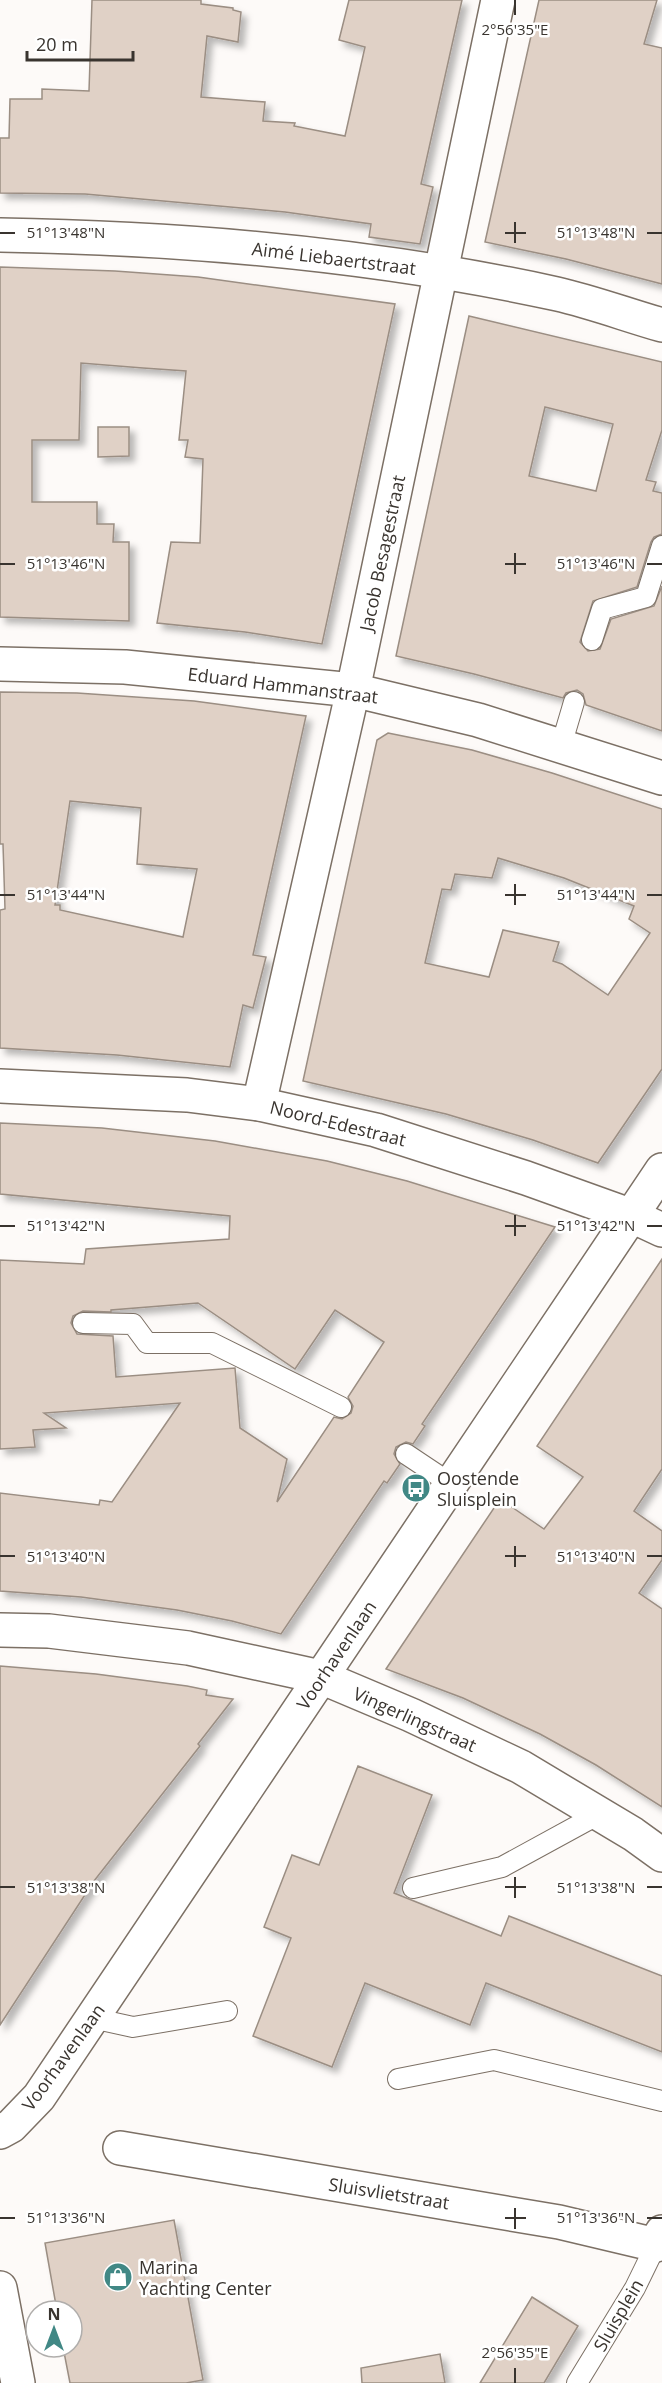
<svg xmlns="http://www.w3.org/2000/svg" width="662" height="2383" viewBox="0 0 662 2383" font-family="'Open Sans',sans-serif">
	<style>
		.building { fill: #e0d1c6; stroke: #9b8e83; stroke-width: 1.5; fill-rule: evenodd; filter: url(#shadow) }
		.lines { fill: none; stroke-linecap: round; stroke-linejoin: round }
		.lane-casing { stroke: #7c7065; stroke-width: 22 }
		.street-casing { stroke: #7c7065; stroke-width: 36 }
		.secondary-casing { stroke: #7c7065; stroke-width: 36 }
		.lane { stroke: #fff; stroke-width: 20 }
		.street { stroke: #fff; stroke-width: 33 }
		.secondary { stroke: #fff; stroke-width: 33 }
		.ticks { fill: none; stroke: #39342f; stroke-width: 2 }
		.labels { text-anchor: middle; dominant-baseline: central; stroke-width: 5; stroke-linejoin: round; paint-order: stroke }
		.street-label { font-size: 18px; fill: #39342f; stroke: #fff }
		.poi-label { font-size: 18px; fill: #39342f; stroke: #fff; text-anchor: start }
		.ticks-label { font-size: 15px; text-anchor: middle; fill: #39342f; stroke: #fff; stroke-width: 5; stroke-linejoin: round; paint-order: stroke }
	</style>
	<defs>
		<filter id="shadow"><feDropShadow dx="5.5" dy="5.5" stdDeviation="3" flood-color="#0004"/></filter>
	</defs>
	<rect width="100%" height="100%" fill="#fdfaf8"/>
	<g class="building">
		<path d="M 92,0 L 201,0 L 201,4 L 233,8 L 233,10 L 241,12 L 238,42 L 207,36 L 201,97 L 265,102 L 263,121 L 295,123 L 294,126 L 345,136 L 365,47 L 339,40 L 349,0 L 462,0 L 421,184 L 433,187 L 420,244 L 369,237 L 371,224 L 285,212 L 85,194 L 0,193 L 0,138 L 9,138 L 10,99 L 42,99 L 42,89 L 89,91 Z"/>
		<path d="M 539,0 L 657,0 L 644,44 L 662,48 L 662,284 L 566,259 L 485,242 Z"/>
		<path d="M 0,267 L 115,271 L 198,277 L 395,304 L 322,644 L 245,632 L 157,623 L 171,542 L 200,543 L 203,459 L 185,457 L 188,440 L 179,440 L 186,371 L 143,368 L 81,363 L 79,440 L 32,440 L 32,502 L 97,502 L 97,524 L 114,524 L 113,542 L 129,542 L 129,621 L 0,617 Z"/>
		<path d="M 469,316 L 662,362 L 662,430 L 646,480 L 656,482 L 653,491 L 662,493 L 662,534 L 654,537 L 651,542 L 637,587 L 593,601 L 580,642 L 588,651 L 600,649 L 611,619 L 654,606 L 662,586 L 662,731 L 586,705 L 583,694 L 577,690 L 566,693 L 563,698 L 474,674 L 396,656 ZM 545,407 L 613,424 L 596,491 L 529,476 Z"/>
		<path d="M 98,427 L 129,427 L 129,456 L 98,457 Z"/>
		<path d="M 0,692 L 77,693 L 194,701 L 306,716 L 253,955 L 266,957 L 253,1008 L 243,1005 L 230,1067 L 117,1055 L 0,1048 L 0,910 L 5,909 L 3,844 L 0,844 ZM 70,801 L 141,808 L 137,864 L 197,869 L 183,937 L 60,910 L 60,905 L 55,905 Z"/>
		<path d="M 388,733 L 472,750 L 552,773 L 662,809 L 662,1069 L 598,1163 L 533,1140 L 446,1114 L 303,1081 L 377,740 ZM 498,858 L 564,878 L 634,906 L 629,919 L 650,933 L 608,995 L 562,964 L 553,961 L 559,942 L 503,930 L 489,977 L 425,963 L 442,889 L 451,890 L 455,874 L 492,878 Z"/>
		<path d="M 0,1123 L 102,1128 L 215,1141 L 327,1161 L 407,1181 L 555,1227 L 422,1424 L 425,1426 L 413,1444 L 406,1442 L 396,1447 L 394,1454 L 400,1464 L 387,1483 L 384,1481 L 281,1634 L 232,1621 L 177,1610 L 81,1597 L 0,1591 L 0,1493 L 99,1505 L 100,1500 L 112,1502 L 180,1403 L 44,1413 L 66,1428 L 33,1430 L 35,1447 L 0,1449 L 0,1260 L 84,1264 L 86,1249 L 229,1239 L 230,1216 L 0,1194 ZM 198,1303 L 295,1369 L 335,1310 L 384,1342 L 348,1397 L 353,1406 L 351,1413 L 342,1419 L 334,1417 L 277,1502 L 287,1459 L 240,1428 L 235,1368 L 116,1377 L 113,1336 L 77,1334 L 71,1323 L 73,1316 L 83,1311 L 111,1312 L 111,1310 Z"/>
		<path d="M 662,1259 L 662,1469 L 634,1511 L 662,1531 L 662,1560 L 639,1593 L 662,1609 L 662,1807 L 596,1765 L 540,1734 L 463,1698 L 386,1669 L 500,1499 L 544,1529 L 583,1477 L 537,1446 Z"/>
		<path d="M 0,1666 L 96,1674 L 187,1686 L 207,1690 L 206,1695 L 233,1699 L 198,1744 L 200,1746 L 94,1881 L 0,2025 Z"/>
		<path d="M 358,1766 L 432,1795 L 394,1893 L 501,1936 L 509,1916 L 662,1976 L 662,2052 L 486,1983 L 470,2025 L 365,1983 L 332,2067 L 253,2036 L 291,1938 L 264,1927 L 292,1855 L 319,1865 Z"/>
		<path d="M 174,2220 L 203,2380 L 186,2383 L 70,2383 L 63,2347 L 72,2347 L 72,2311 L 57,2311 L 45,2243 Z"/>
		<path d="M 532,2297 L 578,2326 L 544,2383 L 480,2383 Z"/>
		<path d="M 440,2354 L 445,2383 L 362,2383 L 361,2368 Z"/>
	</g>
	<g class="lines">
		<g class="lane-casing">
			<g id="lane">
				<path d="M 592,640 L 602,609 L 646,597 L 662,546"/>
				<path d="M 561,746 L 574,702"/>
				<path d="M 83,1323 L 133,1324 L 147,1343 L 212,1343 L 341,1407"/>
				<path d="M 406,1454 L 451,1484"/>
				<path d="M 413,1888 L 502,1867 L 599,1814"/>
				<path d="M 92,2018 L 133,2027 L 227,2011"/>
				<path d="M 398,2079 L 494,2060 L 662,2101"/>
				<path d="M 577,2383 L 635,2288 L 656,2245"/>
			</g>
		</g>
		<g class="street-casing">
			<g id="street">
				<path d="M 0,235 C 187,238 374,254 557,294 C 592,302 627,315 662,325"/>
				<path d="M 0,664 L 125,667 L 353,690 L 478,720 L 662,778"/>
				<path d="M 0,1086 L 187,1095 L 259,1104 L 376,1130 L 526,1178 L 632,1216 L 662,1230"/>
				<path d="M 259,1104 L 353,690 L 498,0"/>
				<path d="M 0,1630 L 49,1631 L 188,1648 L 321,1677 L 411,1715 L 521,1767 L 633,1834 L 662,1855"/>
				<path d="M 120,2148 L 559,2222 L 656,2245 L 662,2232"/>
				<path d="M 0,2288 L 18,2383"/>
			</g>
		</g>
		<g class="secondary-casing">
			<path id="secondary" d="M 0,2132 L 11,2126 L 39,2097 L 662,1170"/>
		</g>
		<use href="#lane" class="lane"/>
		<use href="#street" class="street"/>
		<use href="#secondary" class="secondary"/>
	</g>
	<path class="ticks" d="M 515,0 L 515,15M 515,222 L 515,243M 0,233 L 15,233M 505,233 L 526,233M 647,233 L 662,233M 515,553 L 515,574M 0,564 L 15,564M 505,564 L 526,564M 647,564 L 662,564M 515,884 L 515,905M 0,895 L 15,895M 505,895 L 526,895M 647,895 L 662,895M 515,1215 L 515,1236M 0,1226 L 15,1226M 505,1226 L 526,1226M 647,1226 L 662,1226M 515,1546 L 515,1567M 0,1556 L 15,1556M 505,1556 L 526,1556M 647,1556 L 662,1556M 515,1877 L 515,1898M 0,1887 L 15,1887M 505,1887 L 526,1887M 647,1887 L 662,1887M 515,2208 L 515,2229M 0,2218 L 15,2218M 505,2218 L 526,2218M 647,2218 L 662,2218M 515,2368 L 515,2383"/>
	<defs>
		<g id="bus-disc" transform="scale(1.5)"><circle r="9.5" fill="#418885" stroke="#fff"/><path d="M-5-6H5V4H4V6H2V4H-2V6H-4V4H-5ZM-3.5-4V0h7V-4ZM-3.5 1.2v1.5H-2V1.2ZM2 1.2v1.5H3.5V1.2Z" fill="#fff"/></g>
		<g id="shop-disc" transform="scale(1.5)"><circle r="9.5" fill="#418885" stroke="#fff"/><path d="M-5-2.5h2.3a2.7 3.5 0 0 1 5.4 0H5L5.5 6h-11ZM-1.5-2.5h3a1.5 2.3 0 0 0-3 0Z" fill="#fff"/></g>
	</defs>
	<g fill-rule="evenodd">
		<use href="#bus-disc" x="416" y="1488"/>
		<use href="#shop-disc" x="118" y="2277"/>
	</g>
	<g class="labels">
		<g class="street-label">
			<text transform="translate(334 258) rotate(7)">Aimé Liebaertstraat</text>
			<text transform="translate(382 553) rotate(-78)">Jacob Besagestraat</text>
			<text transform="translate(283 685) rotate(7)">Eduard Hammanstraat</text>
			<text transform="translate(338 1123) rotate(14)">Noord-Edestraat</text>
			<text transform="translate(336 1655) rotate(-56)">Voorhavenlaan</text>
			<text transform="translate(415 1719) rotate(24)">Vingerlingstraat</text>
			<text transform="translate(63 2057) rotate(-54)">Voorhavenlaan</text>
			<text transform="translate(389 2193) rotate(9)">Sluisvlietstraat</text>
			<text transform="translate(618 2315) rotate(-60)">Sluisplein</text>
		</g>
		<g class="poi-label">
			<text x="437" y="1478">Oostende<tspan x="437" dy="21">Sluisplein</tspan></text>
			<text x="139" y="2267">Marina<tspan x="139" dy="21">Yachting Center</tspan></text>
		</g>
	</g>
	<g class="ticks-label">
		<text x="515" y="35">2°56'35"E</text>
		<text x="66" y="238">51°13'48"N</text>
		<text x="596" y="238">51°13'48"N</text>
		<text x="66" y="569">51°13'46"N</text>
		<text x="596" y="569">51°13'46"N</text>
		<text x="66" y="900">51°13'44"N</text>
		<text x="596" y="900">51°13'44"N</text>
		<text x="66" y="1231">51°13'42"N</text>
		<text x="596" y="1231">51°13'42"N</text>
		<text x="66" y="1562">51°13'40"N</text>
		<text x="596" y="1562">51°13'40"N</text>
		<text x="66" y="1893">51°13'38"N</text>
		<text x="596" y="1893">51°13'38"N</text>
		<text x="66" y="2223">51°13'36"N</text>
		<text x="596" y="2223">51°13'36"N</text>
		<text x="515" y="2358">2°56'35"E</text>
	</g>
	<g transform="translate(54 2329)"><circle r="28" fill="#ffffff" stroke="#b0aeac" stroke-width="1.5"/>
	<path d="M0-4.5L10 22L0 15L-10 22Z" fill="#418885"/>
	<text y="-9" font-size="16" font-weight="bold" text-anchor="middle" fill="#39342f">N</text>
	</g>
	<path d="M27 51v9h106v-9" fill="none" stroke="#39342f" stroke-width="3"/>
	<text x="36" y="51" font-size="18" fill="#39342f" stroke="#ffffff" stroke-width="4.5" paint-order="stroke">20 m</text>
</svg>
